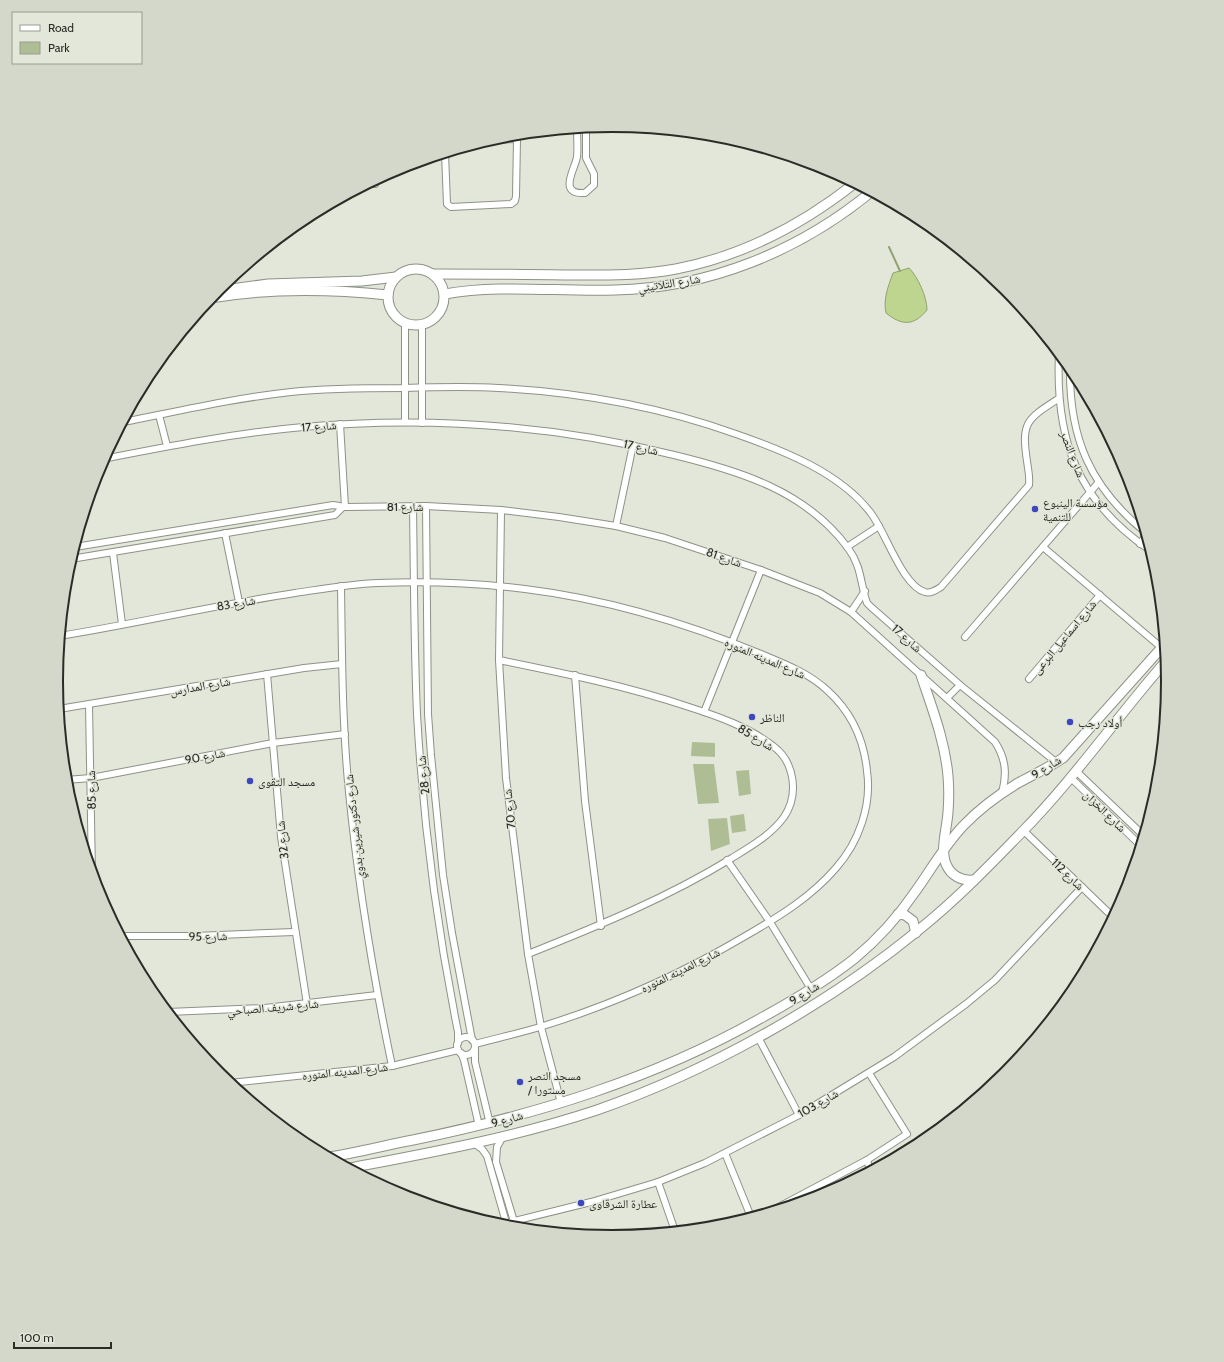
<svg xmlns="http://www.w3.org/2000/svg" width="1224" height="1362" viewBox="0 0 1224 1362" font-family="Cabin,'Noto Naskh Arabic',sans-serif">
	<style>
		.green { fill: #afbd95 }
		.water { fill: #bed590; stroke: #92a270 }
		.lines { fill: none; stroke-linecap: round; stroke-linejoin: round }
		.stream { stroke: #92a270; stroke-width: 2 }
		.minor-casing { stroke: #8d9286; stroke-width: 8 }
		.secondary-casing { stroke: #8d9286; stroke-width: 11 }
		.minor { stroke: #fff; stroke-width: 6 }
		.secondary { stroke: #fff; stroke-width: 9 }
		.poi-dot { fill: #3e47bb; stroke: #e2e7d9; stroke-width: 1.5 }
		.labels { text-anchor: middle; dominant-baseline: central; stroke-width: 3; stroke-linejoin: round; paint-order: stroke }
		.street-label { font-size: 12px; fill: #2b2c27; stroke: #e2e7d9 }
		.poi-label { font-size: 12px; fill: #2b2c27; stroke: #e2e7d9; text-anchor: start }
		.rim { fill: none; stroke: #2b2c27; stroke-width: 2 }
	</style>
	<rect width="100%" height="100%" fill="#e2e7d9"/>
	<g class="green">
		<path d="M 692,742 L 715,743 L 715,757 L 691,756 Z"/>
		<path d="M 693,764 L 714,764 L 719,803 L 698,804 Z"/>
		<path d="M 749,770 L 751,794 L 739,796 L 736,771 Z"/>
		<path d="M 744,814 L 746,831 L 732,833 L 730,816 Z"/>
		<path d="M 727,818 L 730,844 L 711,851 L 708,819 Z"/>
	</g>
	<path class="water" d="M 909,268 C 918,277 927,297 927,310 C 914,326 902,326 886,313 C 883,299 888,287 893,273 Z"/>
	<g class="lines">
		<path class="stream" d="M 889,247 L 900,271"/>
		<g class="minor-casing">
			<g id="minor">
				<path d="M 577,129 C 577,138 578,148 577,157 C 575,169 557,195 585,193 L 594,185 L 594,174 L 586,158 L 586,128"/>
				<path d="M 490,140 L 517,139 L 517,134"/>
				<path d="M 445,153 L 447,204 L 451,207 L 511,204 L 515,201 L 516,196 L 517,139"/>
				<path d="M 368,184 L 375,184 L 375,180"/>
				<path d="M 1059,353 C 1055,440 1077,501 1151,551"/>
				<path d="M 1070,367 C 1069,438 1090,487 1145,532"/>
				<path d="M 159,415 L 167,446"/>
				<path d="M 123,422 C 179,411 235,398 291,392 C 329,388 366,388 404,388 C 435,387 466,386 498,388 C 578,392 660,407 736,434 C 782,450 839,472 870,512 C 885,530 902,586 925,592 C 931,594 936,590 941,587 L 1029,485 C 1030,477 1028,469 1027,461 C 1021,422 1027,419 1058,399"/>
				<path d="M 405,422 L 405,323"/>
				<path d="M 422,423 L 422,324"/>
				<path d="M 340,424 L 345,507"/>
				<path d="M 103,459 C 169,446 236,433 303,427 C 427,416 553,425 674,455 C 740,471 806,491 848,548 C 862,567 860,583 867,603 L 871,607 L 960,685 L 1056,762"/>
				<path d="M 413,506 C 414,575 414,645 417,714 C 423,821 437,928 458,1032 L 458,1043"/>
				<path d="M 426,506 L 428,714 L 431,755 L 443,875 L 452,933 L 472,1040"/>
				<path d="M 501,510 L 499,660 L 506,778 L 528,954 L 541,1027 L 561,1103"/>
				<path d="M 616,526 L 633,445"/>
				<path d="M 225,533 L 239,602"/>
				<path d="M 1140,544 L 1146,535"/>
				<path d="M 75,547 L 333,505 L 345,507 L 426,506 L 501,510 L 559,517 L 616,526 L 665,538 L 761,570 L 820,593 L 851,612 L 995,742 C 1006,759 1007,774 1002,793"/>
				<path d="M 847,547 L 879,526"/>
				<path d="M 1043,547 L 1162,648"/>
				<path d="M 113,553 L 122,624"/>
				<path d="M 71,559 L 335,515 L 343,507"/>
				<path d="M 341,586 C 342,655 342,723 349,792 C 358,884 373,975 392,1066"/>
				<path d="M 851,612 L 865,591"/>
				<path d="M 60,636 C 139,623 216,605 295,593 C 322,589 350,584 378,583 C 427,581 477,583 525,589 C 606,599 686,623 761,654 C 785,664 809,673 828,691 C 851,712 864,740 867,771 C 872,805 859,842 836,868 C 811,897 780,916 747,935 C 683,973 614,1004 543,1026 C 521,1033 497,1038 475,1044"/>
				<path d="M 965,637 L 1098,483"/>
				<path d="M 499,660 C 563,673 627,686 689,707 C 717,716 749,727 773,746 C 795,762 799,795 784,817 C 771,835 750,847 732,858 C 667,898 598,926 528,954"/>
				<path d="M 267,674 L 281,837 L 307,1004"/>
				<path d="M 575,675 L 585,801 L 601,926"/>
				<path d="M 1029,679 L 1100,595"/>
				<path d="M 947,698 L 960,685"/>
				<path d="M 89,705 L 92,874"/>
				<path d="M 59,709 L 304,668 L 342,664"/>
				<path d="M 704,712 L 761,570"/>
				<path d="M 1076,771 L 1143,835"/>
				<path d="M 1070,777 L 1140,845"/>
				<path d="M 66,780 L 91,778 L 273,743 L 345,734"/>
				<path d="M 1024,831 L 1113,917"/>
				<path d="M 727,860 L 770,922 L 811,989"/>
				<path d="M 121,936 L 194,936 L 294,932"/>
				<path d="M 168,1012 L 265,1008 L 377,995"/>
				<path d="M 758,1037 L 799,1115"/>
				<circle cx="466" cy="1046" r="9"/>
				<path d="M 475,1050 L 475,1062 L 490,1124"/>
				<path d="M 461,1053 L 464,1060 L 479,1126"/>
				<path d="M 230,1083 L 392,1066 L 458,1050"/>
				<path d="M 502,1138 L 497,1147 L 496,1162 L 516,1228"/>
				<path d="M 475,1144 L 482,1149 L 487,1156 L 507,1226"/>
				<path d="M 725,1153 L 751,1217"/>
				<path d="M 867,1160 L 870,1170"/>
				<path d="M 658,1182 L 675,1231"/>
				<path d="M 773,1210 L 867,1160 L 907,1134 L 869,1073"/>
				<path d="M 498,1225 L 591,1202 L 658,1182 L 705,1163 L 799,1115 L 894,1057 L 966,1004 L 995,980 L 1082,887"/>
			</g>
		</g>
		<g class="secondary-casing">
			<g id="secondary">
				<circle cx="416" cy="297" r="28"/>
				<path d="M 433,274 C 477,274 521,274 564,275 C 602,275 639,276 676,269 C 742,256 802,225 855,183"/>
				<path d="M 217,291 L 268,284 L 362,281 L 396,277"/>
				<path d="M 445,294 C 500,284 559,292 615,290 C 709,288 799,251 871,192"/>
				<path d="M 210,298 C 269,288 329,289 388,295"/>
				<path d="M 921,675 C 932,708 945,741 948,776 C 949,788 949,800 948,812 C 947,828 940,850 946,864 C 951,876 962,881 973,880"/>
				<path d="M 898,914 L 905,915 L 913,921 L 916,933"/>
				<path d="M 328,1157 C 357,1153 385,1145 413,1140 C 535,1115 654,1079 763,1017 C 794,1000 826,981 854,959 C 877,940 898,917 915,892 C 931,870 944,846 963,826 C 979,809 998,795 1018,783 C 1033,775 1048,768 1063,758 L 1164,645"/>
				<path d="M 350,1168 C 433,1152 516,1137 597,1110 C 709,1071 829,1004 921,928 C 957,899 990,865 1022,832 C 1074,779 1117,717 1166,661"/>
			</g>
		</g>
		<use href="#minor" class="minor"/>
		<use href="#secondary" class="secondary"/>
	</g>
	<g class="poi-dot">
		<circle cx="1035" cy="509" r="4"/>
		<circle cx="752" cy="717" r="4"/>
		<circle cx="1070" cy="722" r="4"/>
		<circle cx="250" cy="781" r="4"/>
		<circle cx="520" cy="1082" r="4"/>
		<circle cx="581" cy="1203" r="4"/>
	</g>
	<g class="labels">
		<g class="street-label">
			<text transform="translate(669 283) rotate(-9)">شارع التلاتيني</text>
			<text transform="translate(319 426) rotate(-4)">شارع 17</text>
			<text transform="translate(641 447) rotate(13)">شارع 17</text>
			<text transform="translate(1073 454) rotate(69)">شارع النصر</text>
			<text x="405" y="506">شارع 81</text>
			<text transform="translate(724 557) rotate(19)">شارع 81</text>
			<text transform="translate(236 603) rotate(-10)">شارع 83</text>
			<text transform="translate(1064 637) rotate(-50)">شارع اسماعيل البرعى</text>
			<text transform="translate(907 638) rotate(42)">شارع 17</text>
			<text transform="translate(765 658) rotate(23)">شارع المدينه المنوره</text>
			<text transform="translate(200 686) rotate(-10)">شارع المدارس</text>
			<text transform="translate(756 737) rotate(31)">شارع 85</text>
			<text transform="translate(205 756) rotate(-11)">شارع 90</text>
			<text transform="translate(1046 767) rotate(-32)">شارع 9</text>
			<text transform="translate(423 775) rotate(-96)">شارع 28</text>
			<text transform="translate(91 790) rotate(-91)">شارع 85</text>
			<text transform="translate(509 809) rotate(-96)">شارع 70</text>
			<text transform="translate(1105 811) rotate(44)">شارع الخزان</text>
			<text transform="translate(354 827) rotate(-96)">شارع دكتور شيرين بدوي</text>
			<text transform="translate(282 840) rotate(-96)">شارع 32</text>
			<text transform="translate(1068 874) rotate(44)">شارع 112</text>
			<text transform="translate(208 936) rotate(-1)">شارع 95</text>
			<text transform="translate(680 970) rotate(-26)">شارع المدينه المنوره</text>
			<text transform="translate(804 993) rotate(-32)">شارع 9</text>
			<text transform="translate(273 1007) rotate(-5)">شارع شريف الصباحي</text>
			<text transform="translate(345 1071) rotate(-6)">شارع المدينه المنوره</text>
			<text transform="translate(818 1103) rotate(-30)">شارع 103</text>
			<text transform="translate(507 1119) rotate(-16)">شارع 9</text>
		</g>
		<g class="poi-label">
			<text x="1043" y="502">مؤسسة الينبوع<tspan x="1043" dy="14">للتنمية</tspan></text>
			<text x="760" y="717">الناظر</text>
			<text x="1078" y="722">أولاد رجب</text>
			<text x="258" y="781">مسجد التقوى</text>
			<text x="528" y="1075">مسجد النصر<tspan x="528" dy="14">/ مستورا</tspan></text>
			<text x="589" y="1203">عطارة الشرقاوى</text>
		</g>
	</g>
	<path d="M0 0H1224V1362H0ZM63 681a549 549 0 1 1 1098 0a549 549 0 1 1-1098 0Z" fill="#d3d8cb" fill-rule="evenodd"/>
	<path class="rim" d="M63 681a549 549 0 1 1 1098 0a549 549 0 1 1-1098 0Z"/>
	<rect x="12" y="12" width="130" height="52" fill="#e2e7d9" stroke="#999c92"/>
	<rect x="20" y="25" width="20" height="6" fill="#ffffff" stroke="#999c92"/>
	<text x="48" y="32" font-size="12" fill="#2b2c27">Road</text>
	<rect x="20" y="42" width="20" height="12" fill="#afbd95" stroke="#999c92"/>
	<text x="48" y="52" font-size="12" fill="#2b2c27">Park</text>
	<path d="M14 1342v6h97v-6" fill="none" stroke="#2b2c27" stroke-width="2"/>
	<text x="20" y="1342" font-size="12" fill="#2b2c27" stroke="#e2e7d9" stroke-width="3" paint-order="stroke">100 m</text>
</svg>
